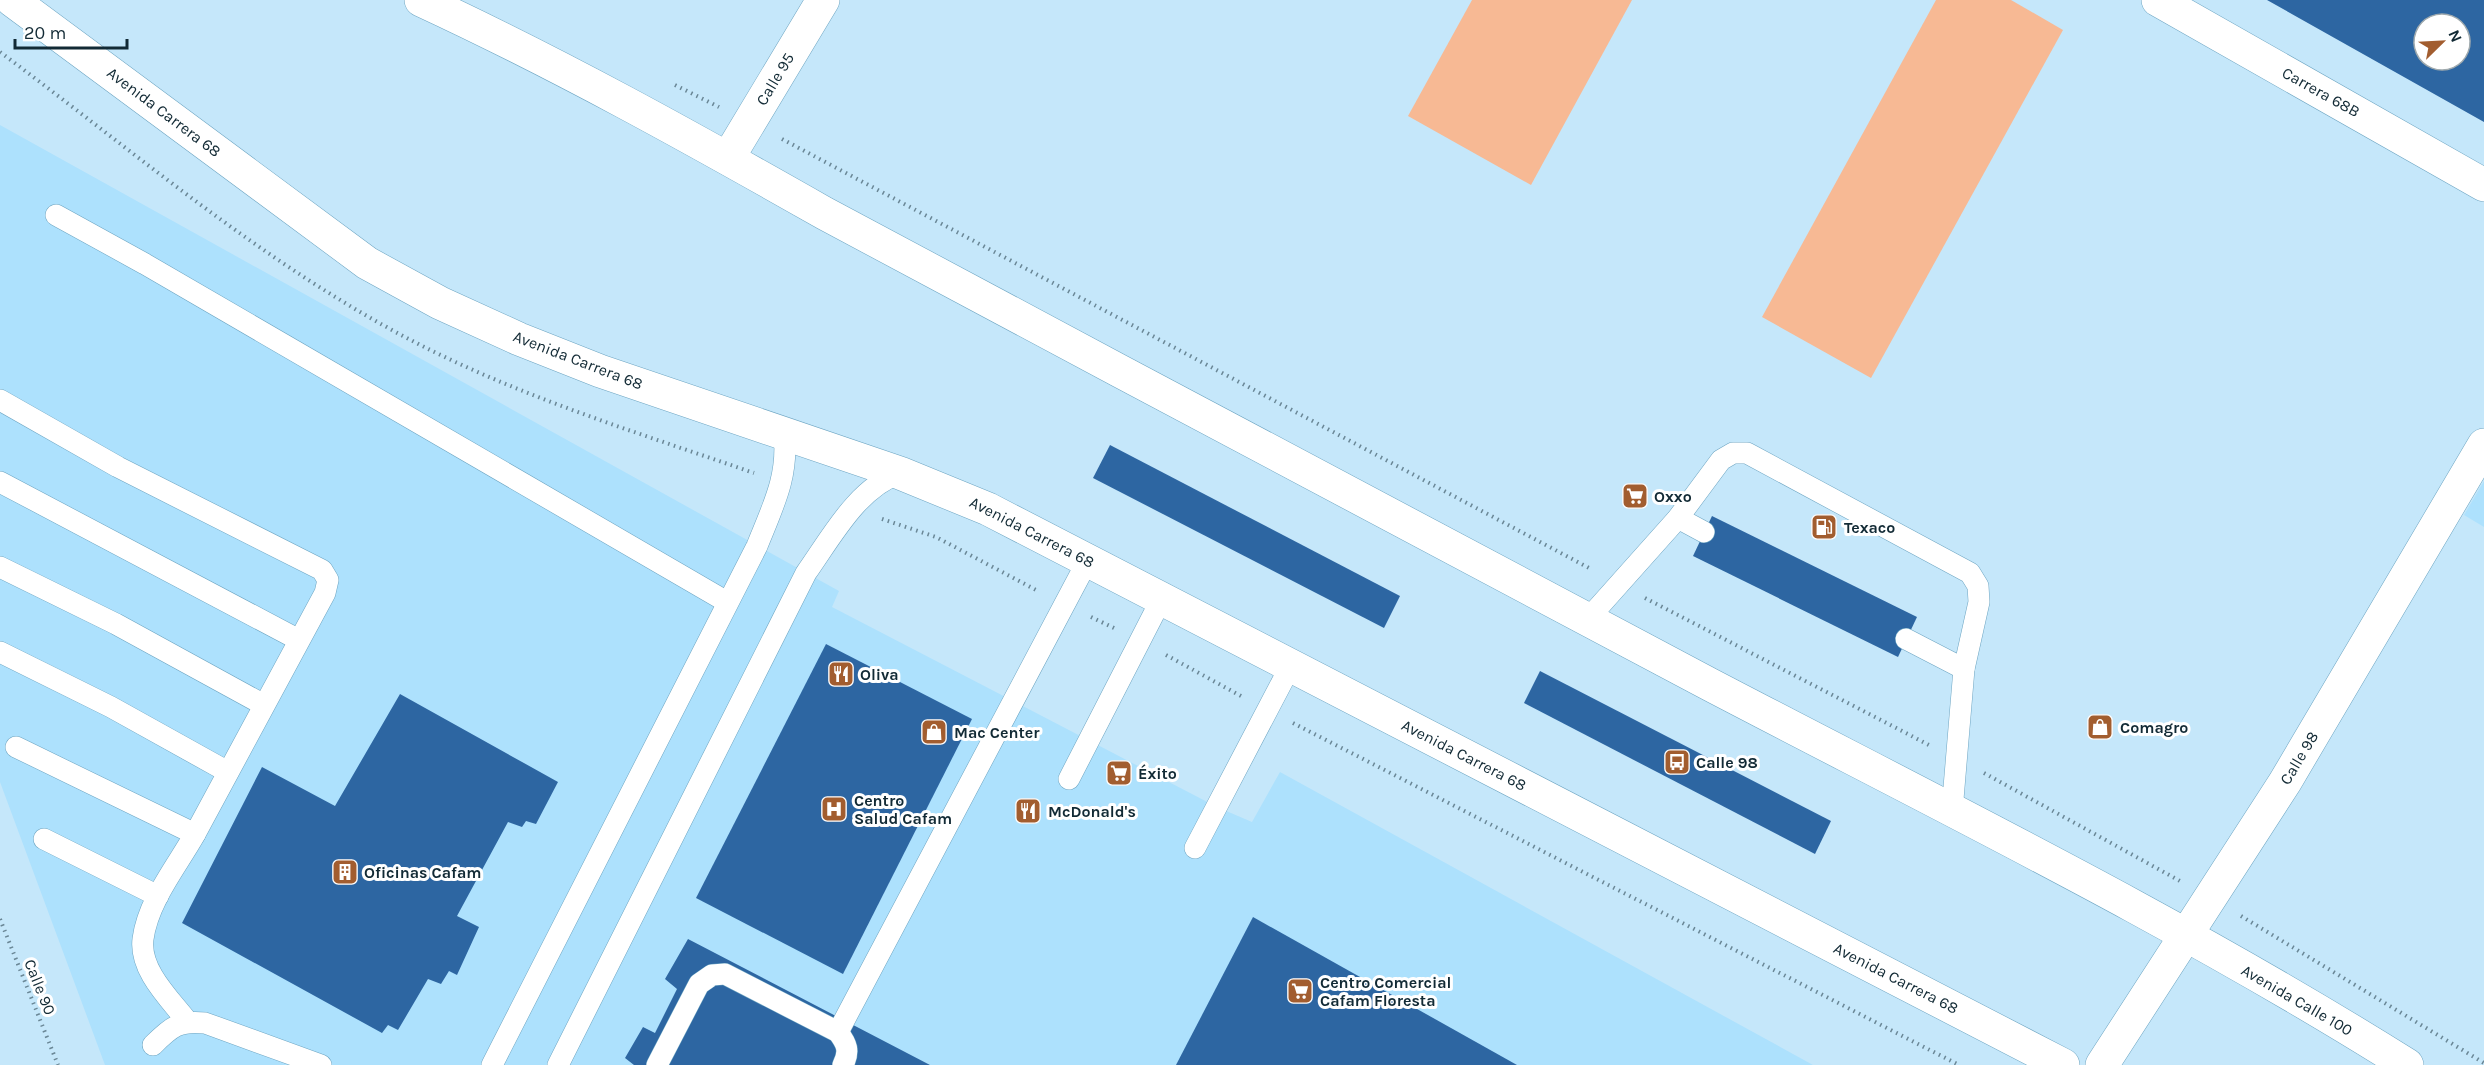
<svg xmlns="http://www.w3.org/2000/svg" width="2484" height="1065" viewBox="0 0 2484 1065" font-family="Karla,sans-serif">
	<style>
		.built { fill: #ade1fd }
		.green { fill: #f7b994 }
		.building { fill: #2d66a2; fill-rule: evenodd }
		.lines { fill: none; stroke-linecap: round; stroke-linejoin: round }
		.lane-casing { stroke: #6da5c2; stroke-width: 22 }
		.street-casing { stroke: #6da5c2; stroke-width: 34 }
		.secondary-casing { stroke: #6da5c2; stroke-width: 34 }
		.primary-casing { stroke: #6da5c2; stroke-width: 34 }
		.path { stroke: #6a8796; stroke-width: 4; stroke-dasharray: 1.5 4.5; stroke-linecap: butt }
		.lane { stroke: #fff; stroke-width: 21 }
		.street { stroke: #fff; stroke-width: 33 }
		.secondary { stroke: #fff; stroke-width: 33 }
		.primary { stroke: #fff; stroke-width: 33 }
		.labels { text-anchor: middle; dominant-baseline: central; stroke-width: 6; stroke-linejoin: round; paint-order: stroke }
		.street-label { font-size: 16px; fill: #122a35; stroke: #fff }
		.poi-label { font-size: 16px; font-weight: bold; fill: #122a35; stroke: #fff; text-anchor: start }
	</style>
	<rect width="100%" height="100%" fill="#c5e7fa"/>
	<g class="built">
		<path d="M 0,125 L 839,591 L 832,607 L 1217,807 L 1252,822 L 1280,772 L 1813,1065 L 105,1065 L 0,782 Z"/>
		<path d="M 2484,481 L 2484,527 L 2464,515 Z"/>
	</g>
	<g class="green">
		<path d="M 1472,0 L 1632,0 L 1531,185 L 1408,116 Z"/>
		<path d="M 1936,0 L 2011,0 L 2063,30 L 1871,378 L 1762,317 Z"/>
	</g>
	<g class="building">
		<path d="M 2267,0 L 2484,0 L 2484,122 ZM 2424,24 L 2460,24 L 2460,60 L 2424,60 Z"/>
		<path d="M 1110,445 L 1400,596 L 1384,628 L 1093,478 Z"/>
		<path d="M 1712,516 L 1917,617 L 1898,657 L 1693,556 Z"/>
		<path d="M 826,644 L 972,719 L 843,974 L 696,898 Z"/>
		<path d="M 1540,671 L 1831,821 L 1815,854 L 1524,703 Z"/>
		<path d="M 400,694 L 558,782 L 536,824 L 526,821 L 522,827 L 508,822 L 457,916 L 479,927 L 457,975 L 449,971 L 441,984 L 428,979 L 398,1030 L 388,1025 L 382,1033 L 182,923 L 262,767 L 335,806 Z"/>
		<path d="M 1253,917 L 1517,1065 L 1176,1065 Z"/>
		<path d="M 688,939 L 930,1065 L 634,1065 L 625,1058 L 643,1027 L 655,1033 L 677,989 L 665,979 Z"/>
	</g>
	<g class="lines">
		<g class="lane-casing">
			<g id="lane">
				<path d="M 56,215 L 145,264 L 727,602"/>
				<path d="M 0,400 L 118,467 L 322,570 L 328,580 L 325,593 C 281,673 239,754 195,834 C 177,866 148,901 143,939 C 139,970 170,999 187,1021"/>
				<path d="M 0,482 L 299,640"/>
				<path d="M 1678,518 L 1704,532"/>
				<path d="M 0,567 L 116,624 L 264,705"/>
				<path d="M 1587,620 L 1678,518 L 1721,460 L 1733,453 L 1747,453 L 1970,573 L 1978,586 L 1979,602 L 1964,669 L 1952,811"/>
				<path d="M 1906,639 L 1964,669"/>
				<path d="M 0,652 L 111,707 L 228,772"/>
				<path d="M 16,747 L 195,834"/>
				<path d="M 1069,779 L 1162,598"/>
				<path d="M 44,839 L 158,896"/>
				<path d="M 1195,848 L 1291,665"/>
				<path d="M 838,1032 L 1088,560"/>
				<path d="M 153,1045 C 171,1027 179,1020 205,1023 L 321,1065"/>
				<path d="M 492,1065 L 757,546 C 773,506 789,476 784,433"/>
				<path d="M 558,1065 L 806,573 C 831,538 857,488 900,473"/>
				<path d="M 657,1065 L 699,984 L 712,975 L 725,974 L 838,1032 C 847,1044 850,1051 843,1065"/>
			</g>
		</g>
		<g class="street-casing">
			<path id="street" d="M 2158,0 L 2484,185"/>
		</g>
		<g class="secondary-casing">
			<g id="secondary">
				<path d="M 728,158 L 823,0"/>
				<path d="M 2102,1065 L 2285,782 L 2484,445"/>
			</g>
		</g>
		<g class="primary-casing">
			<g id="primary">
				<path d="M 12,0 L 367,263 L 440,303 L 519,339 L 600,371 L 900,473 L 988,509 L 2063,1065"/>
				<path d="M 421,0 C 559,64 692,138 824,213 C 1119,370 1413,529 1709,684 C 1944,807 2183,924 2407,1065"/>
			</g>
		</g>
		<g class="path">
			<path d="M 0,52 C 132,150 257,258 403,336 C 514,395 636,432 754,473"/>
			<path d="M 675,85 L 719,107"/>
			<path d="M 782,139 L 1591,569"/>
			<path d="M 882,519 L 936,537 L 1038,591"/>
			<path d="M 1645,598 L 1929,745"/>
			<path d="M 1091,617 L 1114,628"/>
			<path d="M 1166,655 L 1241,696"/>
			<path d="M 1293,723 L 1959,1065"/>
			<path d="M 1984,773 L 2180,881"/>
			<path d="M 2241,916 L 2484,1063"/>
			<path d="M 0,919 L 58,1065"/>
		</g>
		<use href="#lane" class="lane"/>
		<use href="#street" class="street"/>
		<use href="#secondary" class="secondary"/>
		<use href="#primary" class="primary"/>
	</g>
	<defs>
		<g id="supermarket-square" transform="scale(1.35)"><rect x="-9" y="-9" width="18" height="18" rx="4" fill="#a25d2f" stroke="#fff"/><path d="M-6-5.5h2.5l.6 2H6L4.5 2H-2.5L-4.4-4H-6ZM-1.5 3.2a1.3 1.3 0 1 0 .1 0ZM3 3.2a1.3 1.3 0 1 0 .1 0Z" fill="#fff"/></g>
		<g id="fuel-square" transform="scale(1.35)"><rect x="-9" y="-9" width="18" height="18" rx="4" fill="#a25d2f" stroke="#fff"/><path d="M-5.5-6h7V0h2V4h1.3V-2.5L3-4.5l.8-.8L6-3V5H2.5V1h-1V6h-7ZM-4.2-4.7v3.2H.2V-4.7Z" fill="#fff"/></g>
		<g id="restaurant-square" transform="scale(1.35)"><rect x="-9" y="-9" width="18" height="18" rx="4" fill="#a25d2f" stroke="#fff"/><path d="M-5-6h1v4h1v-4h1v4h1v-4h1v5L-1.5 .5V6h-2V.5L-5-1ZM5-6V6H3V1.5H1.5Q1.5-4 5-6Z" fill="#fff"/></g>
		<g id="shop-square" transform="scale(1.35)"><rect x="-9" y="-9" width="18" height="18" rx="4" fill="#a25d2f" stroke="#fff"/><path d="M-5-2.5h2.3a2.7 3.5 0 0 1 5.4 0H5L5.5 6h-11ZM-1.5-2.5h3a1.5 2.3 0 0 0-3 0Z" fill="#fff"/></g>
		<g id="bus-square" transform="scale(1.35)"><rect x="-9" y="-9" width="18" height="18" rx="4" fill="#a25d2f" stroke="#fff"/><path d="M-5-6H5V4H4V6H2V4H-2V6H-4V4H-5ZM-3.5-4V0h7V-4ZM-3.5 1.2v1.5H-2V1.2ZM2 1.2v1.5H3.5V1.2Z" fill="#fff"/></g>
		<g id="hospital-square" transform="scale(1.35)"><rect x="-9" y="-9" width="18" height="18" rx="4" fill="#a25d2f" stroke="#fff"/><path d="M-5-5h3v3.5h4V-5h3V5h-3V1.5h-4V5h-3Z" fill="#fff"/></g>
		<g id="building-square" transform="scale(1.35)"><rect x="-9" y="-9" width="18" height="18" rx="4" fill="#a25d2f" stroke="#fff"/><path d="M-4-6H4V6H1V3H-1V6H-4ZM-2.5-4.3h1.7v1.8h-1.7ZM.8-4.3h1.7v1.8H.8ZM-2.5-1h1.7V.8h-1.7ZM.8-1h1.7V.8H.8Z" fill="#fff"/></g>
	</defs>
	<g fill-rule="evenodd">
		<use href="#supermarket-square" x="1635" y="496"/>
		<use href="#fuel-square" x="1824" y="527"/>
		<use href="#restaurant-square" x="841" y="674"/>
		<use href="#shop-square" x="2100" y="727"/>
		<use href="#shop-square" x="934" y="732"/>
		<use href="#bus-square" x="1677" y="762"/>
		<use href="#supermarket-square" x="1119" y="773"/>
		<use href="#hospital-square" x="834" y="809"/>
		<use href="#restaurant-square" x="1028" y="811"/>
		<use href="#building-square" x="345" y="872"/>
		<use href="#supermarket-square" x="1300" y="991"/>
	</g>
	<g class="labels">
		<g class="street-label">
			<text transform="translate(775 79) rotate(-59)">Calle 95</text>
			<text transform="translate(2321 92) rotate(29)">Carrera 68B</text>
			<text transform="translate(164 112) rotate(37)">Avenida Carrera 68</text>
			<text transform="translate(578 360) rotate(21)">Avenida Carrera 68</text>
			<text transform="translate(1032 532) rotate(27)">Avenida Carrera 68</text>
			<text transform="translate(1464 755) rotate(27)">Avenida Carrera 68</text>
			<text transform="translate(2299 758) rotate(-59)">Calle 98</text>
			<text transform="translate(1896 978) rotate(27)">Avenida Carrera 68</text>
			<text transform="translate(40 987) rotate(68)">Calle 90</text>
			<text transform="translate(2297 1000) rotate(30)">Avenida Calle 100</text>
		</g>
		<g class="poi-label">
			<text x="1654" y="496">Oxxo</text>
			<text x="1844" y="527">Texaco</text>
			<text x="860" y="674">Oliva</text>
			<text x="2120" y="727">Comagro</text>
			<text x="954" y="732">Mac Center</text>
			<text x="1696" y="762">Calle 98</text>
			<text x="1138" y="773">Éxito</text>
			<text x="854" y="800">Centro<tspan x="854" dy="18">Salud Cafam</tspan></text>
			<text x="1048" y="811">McDonald's</text>
			<text x="364" y="872">Oficinas Cafam</text>
			<text x="1320" y="982">Centro Comercial<tspan x="1320" dy="18">Cafam Floresta</tspan></text>
		</g>
	</g>
	<g transform="translate(2442 42) rotate(66)"><circle r="28" fill="#ffffff" stroke="#a0aaae" stroke-width="1.5"/>
	<path d="M0-4.5L10 22L0 15L-10 22Z" fill="#a25d2f"/>
	<text y="-9" font-size="16" font-weight="bold" text-anchor="middle" fill="#122a35">N</text>
	</g>
	<path d="M15 39v9h112v-9" fill="none" stroke="#122a35" stroke-width="3"/>
	<text x="24" y="39" font-size="18" fill="#122a35" stroke="#ffffff" stroke-width="4.5" paint-order="stroke">20 m</text>
</svg>
